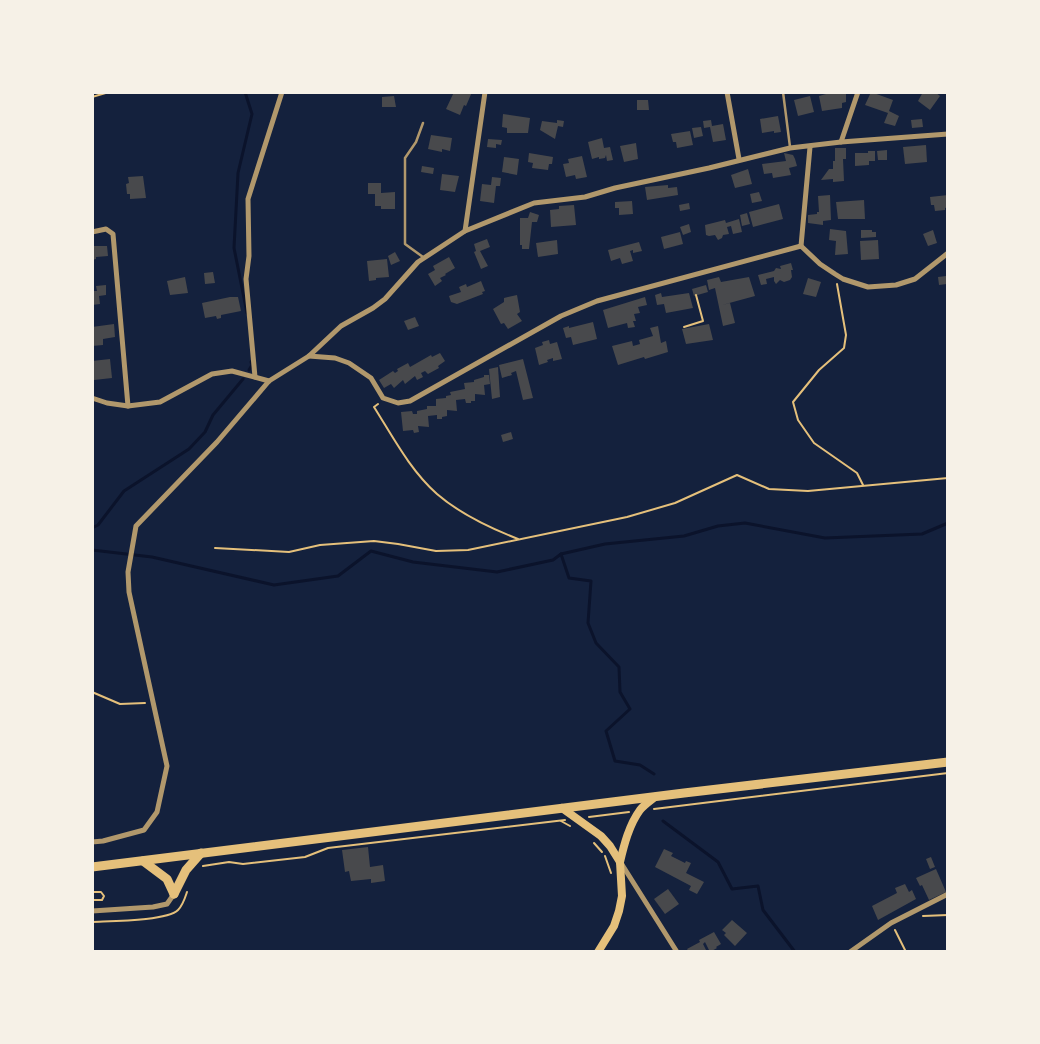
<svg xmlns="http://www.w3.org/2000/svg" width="1040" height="1044" viewBox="0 0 1040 1044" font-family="'Source Sans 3',sans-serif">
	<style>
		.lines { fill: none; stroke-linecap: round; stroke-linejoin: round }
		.stream { stroke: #0b132b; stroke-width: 3 }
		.building { fill: #48494c }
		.path { stroke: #e5c07b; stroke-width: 2 }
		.service { stroke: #b1986c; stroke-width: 2.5 }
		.minor { stroke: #b1986c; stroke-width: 5 }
		.secondary { stroke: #e5c07b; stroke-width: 8 }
		.primary { stroke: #e5c07b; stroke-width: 9 }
	</style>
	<rect width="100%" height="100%" fill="#14213d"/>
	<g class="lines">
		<g class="stream">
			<path d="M 245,92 L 252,114 L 238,173 L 234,248 L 247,313"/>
			<path d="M 249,370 L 252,365 L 251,362"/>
			<path d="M 92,528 L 98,525 L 124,491 L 189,449 L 205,432 L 213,415 L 243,379"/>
			<path d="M 92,550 L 152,557 L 274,585 L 338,576 L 371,551 L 413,562 L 497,572 L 553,560 L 561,554 L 605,544 L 684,536 L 718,526 L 745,523 L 825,538 L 922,534 L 948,523"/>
			<path d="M 561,554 L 569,578 L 591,581 L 588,623 L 596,643 L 619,667 L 620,692 L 630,709 L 606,731 L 615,761 L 640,765 L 654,774"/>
			<path d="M 663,821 L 718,862 L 732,889 L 758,886 L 763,910 L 795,952"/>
		</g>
	</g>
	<g class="building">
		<path d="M 454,92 L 472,92 L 466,106 L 464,105 L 460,115 L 446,109 Z"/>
		<path d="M 833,92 L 846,92 L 846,102 L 842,103 L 842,108 L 822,111 L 819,96 Z"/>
		<path d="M 871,92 L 893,100 L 889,111 L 899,116 L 895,126 L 884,123 L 888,113 L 865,105 Z"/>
		<path d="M 923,92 L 935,92 L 940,96 L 930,110 L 918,101 Z"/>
		<path d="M 394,96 L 396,107 L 382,107 L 382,97 Z"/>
		<path d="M 810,96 L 814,112 L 798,116 L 794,100 Z"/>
		<path d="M 637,100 L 648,100 L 649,110 L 637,110 Z"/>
		<path d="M 503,114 L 530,118 L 528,133 L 507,133 L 507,128 L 502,127 Z"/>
		<path d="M 778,116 L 781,132 L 774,133 L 774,131 L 762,133 L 760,119 Z"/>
		<path d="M 922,119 L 923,127 L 912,128 L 911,120 Z"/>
		<path d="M 557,120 L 564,121 L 563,127 L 558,126 L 555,139 L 540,130 L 542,121 L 557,123 Z"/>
		<path d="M 711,120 L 712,126 L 723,124 L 726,140 L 713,142 L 710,127 L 704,128 L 703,121 Z"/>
		<path d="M 701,127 L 703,136 L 694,138 L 692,128 Z"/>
		<path d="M 690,131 L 693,145 L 677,148 L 676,142 L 673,142 L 671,134 Z"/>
		<path d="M 431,135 L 452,138 L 450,151 L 442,149 L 442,152 L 428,149 Z"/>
		<path d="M 602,138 L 604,148 L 610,147 L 613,160 L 607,161 L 606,155 L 605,158 L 599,159 L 599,157 L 592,159 L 588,142 Z"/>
		<path d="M 488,139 L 502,140 L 501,145 L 496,144 L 496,148 L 487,147 Z"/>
		<path d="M 636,143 L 638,159 L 624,162 L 620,146 Z"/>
		<path d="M 926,145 L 927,162 L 905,164 L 903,147 Z"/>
		<path d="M 835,148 L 846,148 L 846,159 L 843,159 L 844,181 L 833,182 L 833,179 L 821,180 L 829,169 L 833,169 L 833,161 L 835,161 Z"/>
		<path d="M 887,150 L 887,160 L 878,160 L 877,151 Z"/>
		<path d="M 868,151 L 875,151 L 875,161 L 869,161 L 869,165 L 855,166 L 855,153 L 868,153 Z"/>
		<path d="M 529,153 L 553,157 L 552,164 L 549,164 L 548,170 L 532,168 L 533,163 L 528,162 Z"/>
		<path d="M 784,153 L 793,155 L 795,159 L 797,166 L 789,168 L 791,175 L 773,178 L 772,173 L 764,174 L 762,164 L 786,161 Z"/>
		<path d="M 582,156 L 587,177 L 576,179 L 575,175 L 566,177 L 563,164 L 569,163 L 568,159 Z"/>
		<path d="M 504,157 L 519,159 L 517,175 L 502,172 Z"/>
		<path d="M 422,166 L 434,168 L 433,174 L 421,172 Z"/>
		<path d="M 748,169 L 752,184 L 735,188 L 731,175 Z"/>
		<path d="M 442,174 L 459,176 L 455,192 L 440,190 Z"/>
		<path d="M 143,176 L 146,198 L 130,199 L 130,194 L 127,194 L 126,184 L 129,183 L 128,177 Z"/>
		<path d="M 492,177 L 501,178 L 500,186 L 496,186 L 494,203 L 480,201 L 482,184 L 491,185 Z"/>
		<path d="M 368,183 L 381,183 L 381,193 L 395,192 L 395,209 L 381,209 L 381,206 L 375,206 L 375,194 L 368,194 Z"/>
		<path d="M 668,185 L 668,188 L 677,187 L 678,195 L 647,200 L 645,187 Z"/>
		<path d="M 759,192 L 762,201 L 752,203 L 750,194 Z"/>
		<path d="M 830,195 L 831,220 L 823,221 L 823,225 L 808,223 L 808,215 L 817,214 L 817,212 L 819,212 L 818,196 Z"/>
		<path d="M 948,195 L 948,207 L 945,208 L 945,210 L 935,211 L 934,205 L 931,205 L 930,197 Z"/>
		<path d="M 864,200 L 865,219 L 838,219 L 836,202 Z"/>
		<path d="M 632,201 L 633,214 L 619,215 L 619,208 L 615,208 L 615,202 Z"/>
		<path d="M 689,203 L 690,209 L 680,211 L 679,205 Z"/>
		<path d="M 779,204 L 783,219 L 753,227 L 749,212 Z"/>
		<path d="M 574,205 L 576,225 L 551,227 L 550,210 L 559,209 L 559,206 Z"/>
		<path d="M 530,212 L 539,215 L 537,222 L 532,222 L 529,249 L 522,249 L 522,245 L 520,245 L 520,218 L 528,218 Z"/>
		<path d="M 747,213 L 750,224 L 742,226 L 740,215 Z"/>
		<path d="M 739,219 L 742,232 L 733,234 L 731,226 L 727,227 L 729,234 L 723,235 L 722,238 L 718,240 L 715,235 L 709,236 L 706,235 L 705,225 L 725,220 L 726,223 Z"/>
		<path d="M 689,224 L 691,232 L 683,235 L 680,227 Z"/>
		<path d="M 830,229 L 846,231 L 848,254 L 835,255 L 836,241 L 829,240 Z"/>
		<path d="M 861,230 L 872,230 L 872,232 L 876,232 L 876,237 L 861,238 Z"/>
		<path d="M 933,230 L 937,243 L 928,246 L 923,234 Z"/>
		<path d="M 680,232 L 683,244 L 664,249 L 661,237 Z"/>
		<path d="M 487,239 L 490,247 L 480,251 L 488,266 L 481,269 L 474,252 L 476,251 L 474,244 Z"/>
		<path d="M 557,240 L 558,254 L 538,257 L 536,243 Z"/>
		<path d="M 878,240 L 879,259 L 861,260 L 860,241 Z"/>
		<path d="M 639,242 L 642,251 L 633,253 L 633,250 L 630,251 L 633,261 L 622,264 L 620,258 L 611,261 L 608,250 Z"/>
		<path d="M 92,246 L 107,246 L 108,256 L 96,257 L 96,259 L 92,260 Z"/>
		<path d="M 395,252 L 400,261 L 391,265 L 388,256 Z"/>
		<path d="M 449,257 L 455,268 L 445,274 L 446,275 L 440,278 L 442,281 L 435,286 L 428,274 L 435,270 L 433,266 Z"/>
		<path d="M 387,259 L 389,277 L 376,278 L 376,280 L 369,281 L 367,261 Z"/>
		<path d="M 791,263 L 793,270 L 791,270 L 792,277 L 790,280 L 784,282 L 780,280 L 776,284 L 774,281 L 774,277 L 766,279 L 767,284 L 761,285 L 758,275 L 774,271 L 776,268 L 781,269 L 780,266 Z"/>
		<path d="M 213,272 L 215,283 L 205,284 L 204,273 Z"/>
		<path d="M 946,276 L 947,284 L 939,285 L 938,277 Z"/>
		<path d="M 185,277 L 188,293 L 170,295 L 167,281 Z"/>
		<path d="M 719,277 L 721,282 L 749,277 L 755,296 L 722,305 L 730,303 L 735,323 L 723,326 L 715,288 L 709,290 L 707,280 Z"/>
		<path d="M 808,278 L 821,282 L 816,297 L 803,294 Z"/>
		<path d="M 481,281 L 485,291 L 482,292 L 483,294 L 457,304 L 451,302 L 449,296 L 461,292 L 459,287 L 466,284 L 467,287 Z"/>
		<path d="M 106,285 L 106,295 L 99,296 L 100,304 L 92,305 L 92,291 L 97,291 L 96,286 Z"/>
		<path d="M 706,285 L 708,292 L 694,296 L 692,289 Z"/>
		<path d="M 661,293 L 662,297 L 689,293 L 693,308 L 666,313 L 664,304 L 657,305 L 655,295 Z"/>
		<path d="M 517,295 L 520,312 L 517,314 L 522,321 L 508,329 L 504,323 L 501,324 L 493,309 L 504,302 L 504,298 Z"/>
		<path d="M 230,297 L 238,297 L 241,311 L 221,315 L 221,318 L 217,319 L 216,316 L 205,318 L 202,303 Z"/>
		<path d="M 645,297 L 647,305 L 638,307 L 640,313 L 634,314 L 636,321 L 633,321 L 635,327 L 628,328 L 627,323 L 608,328 L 603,310 Z"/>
		<path d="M 415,317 L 419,326 L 408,330 L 404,321 Z"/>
		<path d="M 593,322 L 597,339 L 573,345 L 571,337 L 566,338 L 563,328 L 569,326 L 569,328 Z"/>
		<path d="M 114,324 L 115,337 L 103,339 L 103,345 L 92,346 L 92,327 Z"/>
		<path d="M 709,324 L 713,340 L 686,344 L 682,329 Z"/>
		<path d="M 658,326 L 661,343 L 666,341 L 668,352 L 645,359 L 644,357 L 618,365 L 612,346 L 632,341 L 633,346 L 640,344 L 639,340 L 653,336 L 650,328 Z"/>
		<path d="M 549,340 L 550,344 L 557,342 L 562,359 L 553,361 L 553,358 L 547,360 L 548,362 L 539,365 L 535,348 L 543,345 L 542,342 Z"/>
		<path d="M 440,353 L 445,361 L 438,366 L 439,368 L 428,374 L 425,371 L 421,373 L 423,377 L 417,380 L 415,376 L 405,384 L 403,380 L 394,388 L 391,384 L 384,388 L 379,380 L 393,371 L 395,373 L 398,371 L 397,369 L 408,363 L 410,367 L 431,355 L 432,357 Z"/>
		<path d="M 110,359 L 112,378 L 94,380 L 92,361 Z"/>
		<path d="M 523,359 L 533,398 L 523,400 L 516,371 L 511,373 L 512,375 L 502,378 L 499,365 Z"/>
		<path d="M 498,367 L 500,397 L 492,399 L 489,369 Z"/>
		<path d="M 484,375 L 489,375 L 490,384 L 484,385 L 485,395 L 475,394 L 475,401 L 471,401 L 471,403 L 466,403 L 465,399 L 456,400 L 457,411 L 447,410 L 447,416 L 442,417 L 442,419 L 437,419 L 437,415 L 428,416 L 429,427 L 418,426 L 419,432 L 414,433 L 413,430 L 403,431 L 401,412 L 412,411 L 413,414 L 417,414 L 417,411 L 427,409 L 427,406 L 436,406 L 436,399 L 446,398 L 446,396 L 451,395 L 450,392 L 465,389 L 464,383 L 474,382 L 474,380 L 484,377 Z"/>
		<path d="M 511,432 L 513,439 L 503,442 L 501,435 Z"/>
		<path d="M 368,847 L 370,867 L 383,865 L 385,881 L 371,883 L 371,879 L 351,881 L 349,871 L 345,872 L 342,850 Z"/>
		<path d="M 664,849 L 673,853 L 671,856 L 685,863 L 686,861 L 691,863 L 686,873 L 704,882 L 697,894 L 689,890 L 691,886 L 655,867 Z"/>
		<path d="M 931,857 L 935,867 L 930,869 L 926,859 Z"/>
		<path d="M 936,869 L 946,892 L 929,900 L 922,885 L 920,886 L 916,878 Z"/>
		<path d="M 905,884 L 909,892 L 912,890 L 916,899 L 878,920 L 872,906 L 897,893 L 895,888 Z"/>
		<path d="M 668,889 L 679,904 L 665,914 L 654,899 Z"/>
		<path d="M 732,920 L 747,933 L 735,946 L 724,935 L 726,933 L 722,930 Z"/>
		<path d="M 714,932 L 721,944 L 716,947 L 717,948 L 710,952 L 705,942 L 703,944 L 707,952 L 689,952 L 687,949 L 700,942 L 699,940 Z"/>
	</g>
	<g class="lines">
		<g class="path">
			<path d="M 92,97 L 109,92"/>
			<path d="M 837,284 L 846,335 L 844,348 L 819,370 L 793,402 L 798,420 L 814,443 L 857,473 L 863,485"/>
			<path d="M 684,327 L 703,321 L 696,295"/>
			<path d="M 378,404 L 374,407 C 393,437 410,470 437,494 C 460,514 490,528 518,539"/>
			<path d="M 215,548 L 289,552 L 320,545 L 374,541 L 398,544 L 436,551 L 468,550 L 627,517 L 675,503 L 737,475 L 769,489 L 808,491 L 948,478"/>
			<path d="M 92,692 L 120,704 L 145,703"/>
			<path d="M 654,809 L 948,773"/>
			<path d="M 589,817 L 629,812"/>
			<path d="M 561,821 L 570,826"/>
			<path d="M 594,843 L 602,852"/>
			<path d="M 605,856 L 611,873"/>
			<path d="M 203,866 L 229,862 L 243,864 L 305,857 L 328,848 L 565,820"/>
			<path d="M 92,892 L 101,892 L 104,896 L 102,900 L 92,900"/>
			<path d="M 923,916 L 948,915"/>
			<path d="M 92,922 C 110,921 167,921 178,910 C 183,905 185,898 187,892"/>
			<path d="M 895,930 L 906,952"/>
		</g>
		<g class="service">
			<path d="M 783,92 L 790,147"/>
			<path d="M 423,123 L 416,142 L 405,158 L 405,244 L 423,257"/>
		</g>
		<g class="minor">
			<path d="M 727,92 L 739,159"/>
			<path d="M 841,142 L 858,92"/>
			<path d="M 465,231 L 485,92"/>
			<path d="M 92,232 L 106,229 L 113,234 L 128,406"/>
			<path d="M 801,246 L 810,147"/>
			<path d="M 309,356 L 335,358 L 349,363 L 371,378 L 383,398 L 398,403 L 410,401 L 561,316 L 597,301 L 801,246 L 820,264 L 835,274 L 843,279 L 868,287 L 896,285 L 915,279 L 948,253"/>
			<path d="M 255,377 L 246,279 L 249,256 L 248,199 L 282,92"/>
			<path d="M 92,398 L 107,403 L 128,406 L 160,402 L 212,374 L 232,371 L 269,381"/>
			<path d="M 92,842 L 103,841 L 144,830 L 157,812 L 167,766 L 129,592 L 128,572 L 136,526 L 217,442 L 269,381 L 309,356 L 341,326 L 373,308 L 385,299 L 418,262 L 465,231 L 534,203 L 585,197 L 615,188 L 709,168 L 790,148 L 841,142 L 948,134"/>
			<path d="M 621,863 L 677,952"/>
			<path d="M 92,911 L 153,907 L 167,904 L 174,894"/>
			<path d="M 850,952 L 891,923 L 948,894"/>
		</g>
		<g class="secondary">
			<path d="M 562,808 L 601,836 L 610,846 L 620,862 L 622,896 L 619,911 L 614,926 L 598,952"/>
			<path d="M 620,862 C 624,845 629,825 640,810 C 644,805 650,801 655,797"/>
		</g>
		<g class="primary">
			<path d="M 143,861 L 167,879 L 174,894"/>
			<path d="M 92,867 L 684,793 L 948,762"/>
			<path d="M 174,894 L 186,870 L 201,853"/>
		</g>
	</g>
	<rect width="1040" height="1044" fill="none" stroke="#f6f1e7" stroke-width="188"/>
</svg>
